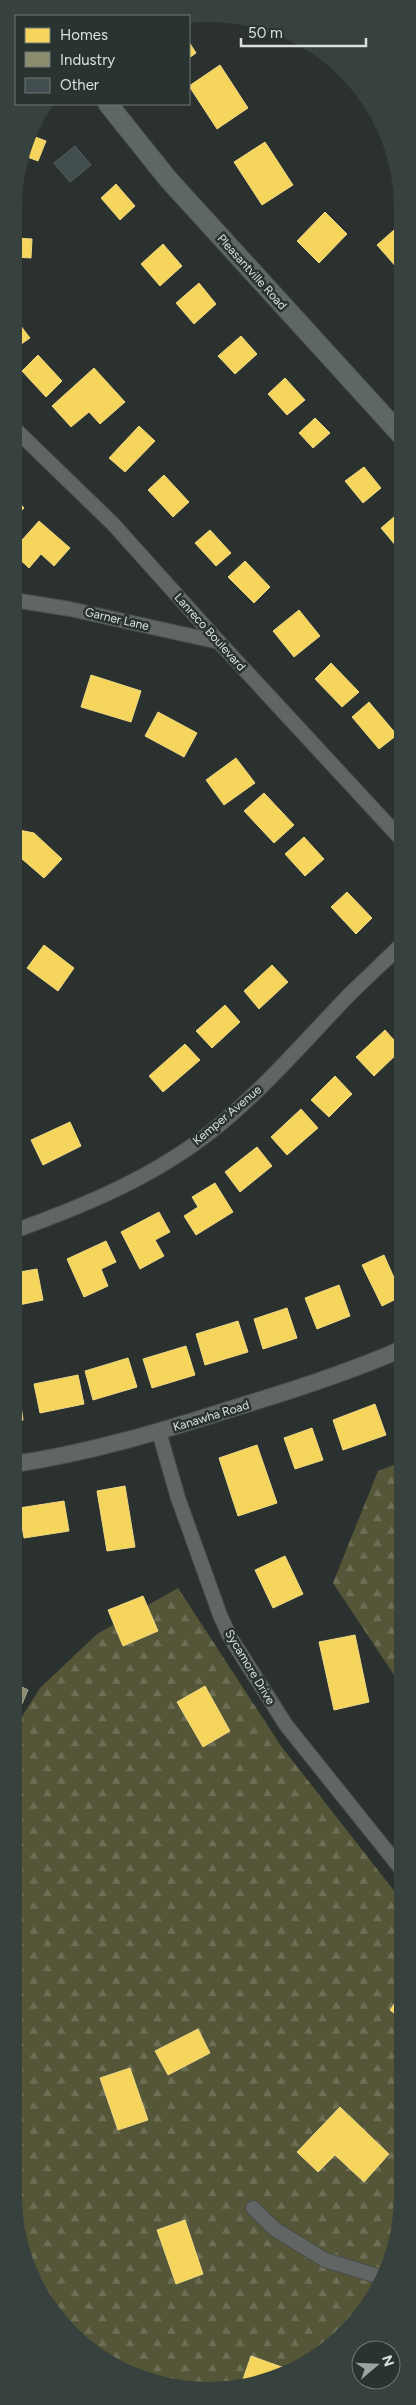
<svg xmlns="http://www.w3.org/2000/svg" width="416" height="2405" viewBox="0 0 416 2405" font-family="Figtree,sans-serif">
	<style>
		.forest { fill: url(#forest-firs) }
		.homes { fill: #f6d55c; stroke: #eed883 }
		.industry { fill: #8c8c6e; stroke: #a3a590 }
		.building { fill: #414d4e; stroke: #595e5e }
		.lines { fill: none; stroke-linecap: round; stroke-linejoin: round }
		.minor-casing { stroke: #474d4b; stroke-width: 16 }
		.tertiary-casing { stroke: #474d4b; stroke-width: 18 }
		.secondary-casing { stroke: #474d4b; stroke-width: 21 }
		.minor { stroke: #616564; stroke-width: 14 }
		.tertiary { stroke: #616564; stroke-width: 16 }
		.secondary { stroke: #5e6761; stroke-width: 19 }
		.labels { text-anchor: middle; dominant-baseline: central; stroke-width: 5; stroke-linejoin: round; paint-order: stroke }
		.street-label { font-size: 12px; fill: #dae0de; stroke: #293330 }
	</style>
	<defs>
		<pattern id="forest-firs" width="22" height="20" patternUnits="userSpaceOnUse" patternTransform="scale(1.25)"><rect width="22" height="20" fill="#555637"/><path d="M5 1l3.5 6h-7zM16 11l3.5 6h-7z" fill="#6d6e54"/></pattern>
	</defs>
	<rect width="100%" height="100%" fill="#2b312f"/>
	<g class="forest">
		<path d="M 402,1462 L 402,1687 L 333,1583 L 378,1471 Z"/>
		<path d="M 178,1588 L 281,1746 L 402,1901 L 402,2210 L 382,2283 L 336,2343 L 271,2381 L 196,2391 L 122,2371 L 70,2334 L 28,2271 L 14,2197 L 14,1729 L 40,1688 L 97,1634 Z"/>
	</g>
	<g class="homes">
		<path d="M 189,42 L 196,53 L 189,58 Z"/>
		<path d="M 220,65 L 248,108 L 217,129 L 189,86 Z"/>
		<path d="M 30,135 L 46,141 L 38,161 L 25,156 Z"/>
		<path d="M 265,142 L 293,185 L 262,205 L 234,162 Z"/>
		<path d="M 116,184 L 135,206 L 120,220 L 101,198 Z"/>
		<path d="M 325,212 L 347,234 L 319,263 L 297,241 Z"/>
		<path d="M 394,230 L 402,238 L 402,265 L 398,269 L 377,245 Z"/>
		<path d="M 17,238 L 32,239 L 31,258 L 16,257 L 17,254 L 14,254 L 14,241 L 17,241 Z"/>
		<path d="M 163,244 L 182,266 L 160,286 L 141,264 Z"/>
		<path d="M 199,283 L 216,304 L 194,324 L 176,303 Z"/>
		<path d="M 14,317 L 30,338 L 14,349 Z"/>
		<path d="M 241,336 L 257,354 L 235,374 L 218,356 Z"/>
		<path d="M 38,355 L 62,381 L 46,397 L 22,371 Z"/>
		<path d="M 94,368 L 125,402 L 100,424 L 89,412 L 71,427 L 52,406 Z"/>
		<path d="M 285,378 L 305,400 L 287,415 L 268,394 Z"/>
		<path d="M 315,418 L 330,433 L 313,448 L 299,433 Z"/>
		<path d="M 139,426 L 155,441 L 125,472 L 109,458 Z"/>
		<path d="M 364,467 L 381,488 L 363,503 L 345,481 Z"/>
		<path d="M 164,475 L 189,502 L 173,517 L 148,490 Z"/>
		<path d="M 14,497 L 24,508 L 14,517 Z"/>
		<path d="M 401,511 L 402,512 L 402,553 L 381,528 Z"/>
		<path d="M 39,521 L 70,548 L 54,566 L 41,554 L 29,568 L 14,554 L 14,549 Z"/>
		<path d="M 210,530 L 231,553 L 216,566 L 195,543 Z"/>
		<path d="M 245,561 L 270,587 L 254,603 L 228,577 Z"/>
		<path d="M 299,610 L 320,636 L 294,657 L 273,631 Z"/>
		<path d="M 14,660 L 21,661 L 14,698 Z"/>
		<path d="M 331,663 L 359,692 L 342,707 L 315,679 Z"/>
		<path d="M 91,675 L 141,691 L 131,722 L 81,707 Z"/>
		<path d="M 369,702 L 397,735 L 379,749 L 352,717 Z"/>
		<path d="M 158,712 L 197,733 L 184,757 L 145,736 Z"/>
		<path d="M 402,755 L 402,771 L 394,763 Z"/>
		<path d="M 236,758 L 255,783 L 224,805 L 206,780 Z"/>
		<path d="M 264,793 L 294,825 L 274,843 L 244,811 Z"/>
		<path d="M 14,829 L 34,833 L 62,859 L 44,878 L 14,852 Z"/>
		<path d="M 304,837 L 324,859 L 305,876 L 285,854 Z"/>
		<path d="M 347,892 L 372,918 L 356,934 L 331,907 Z"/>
		<path d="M 44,945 L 74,968 L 58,991 L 27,968 Z"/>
		<path d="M 272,965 L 288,982 L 259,1009 L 244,991 Z"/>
		<path d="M 225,1005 L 240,1022 L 212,1048 L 196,1031 Z"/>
		<path d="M 385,1030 L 402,1049 L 374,1076 L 356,1057 Z"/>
		<path d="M 185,1044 L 200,1060 L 163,1092 L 149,1076 Z"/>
		<path d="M 335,1076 L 352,1094 L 329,1117 L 311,1100 Z"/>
		<path d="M 301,1109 L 318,1128 L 287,1155 L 271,1137 Z"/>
		<path d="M 70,1122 L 81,1146 L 43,1165 L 31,1140 Z"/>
		<path d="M 257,1147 L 272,1166 L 240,1192 L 225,1172 Z"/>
		<path d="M 215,1183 L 233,1212 L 196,1235 L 184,1216 L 198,1207 L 192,1197 Z"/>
		<path d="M 159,1212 L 170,1232 L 155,1240 L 164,1256 L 140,1269 L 121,1232 Z"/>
		<path d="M 106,1241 L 116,1262 L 101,1269 L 108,1286 L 84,1297 L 67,1259 Z"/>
		<path d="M 384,1255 L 402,1296 L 382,1306 L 362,1265 Z"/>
		<path d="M 37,1269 L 43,1300 L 14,1306 L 14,1273 Z"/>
		<path d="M 339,1285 L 350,1316 L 317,1329 L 305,1298 Z"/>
		<path d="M 287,1308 L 297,1338 L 263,1349 L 254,1319 Z"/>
		<path d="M 238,1321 L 248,1352 L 205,1365 L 196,1334 Z"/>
		<path d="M 186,1346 L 195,1375 L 152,1388 L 143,1359 Z"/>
		<path d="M 128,1358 L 137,1387 L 93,1400 L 85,1371 Z"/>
		<path d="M 78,1375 L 84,1404 L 40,1413 L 34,1384 Z"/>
		<path d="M 19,1392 L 23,1420 L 14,1421 L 14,1393 Z"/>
		<path d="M 402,1402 L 402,1418 L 396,1404 Z"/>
		<path d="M 375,1404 L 386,1435 L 343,1450 L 333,1420 Z"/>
		<path d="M 312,1428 L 323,1460 L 295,1469 L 284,1438 Z"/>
		<path d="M 257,1445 L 277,1503 L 238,1516 L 219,1458 Z"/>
		<path d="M 125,1486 L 135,1547 L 107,1551 L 97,1491 Z"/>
		<path d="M 64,1501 L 69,1531 L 24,1538 L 19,1508 Z"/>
		<path d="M 285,1556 L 303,1594 L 273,1608 L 255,1570 Z"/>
		<path d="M 143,1596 L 158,1631 L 123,1646 L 108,1610 Z"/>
		<path d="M 355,1635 L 369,1702 L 334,1710 L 319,1642 Z"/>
		<path d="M 205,1686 L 230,1731 L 203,1747 L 177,1702 Z"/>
		<path d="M 402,1993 L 402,2019 L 390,2010 Z"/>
		<path d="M 198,2029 L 210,2053 L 168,2075 L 155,2051 Z"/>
		<path d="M 130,2068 L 148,2120 L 118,2130 L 100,2078 Z"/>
		<path d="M 340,2107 L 389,2154 L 364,2182 L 335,2155 L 318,2172 L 297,2152 Z"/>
		<path d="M 185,2220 L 203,2274 L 176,2284 L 157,2230 Z"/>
		<path d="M 251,2356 L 290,2370 L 271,2381 L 241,2385 Z"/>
	</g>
	<path class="industry" d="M 14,1683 L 28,1690 L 22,1704 L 14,1701 Z"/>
	<path class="building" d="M 75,146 L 91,165 L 70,182 L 54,163 Z"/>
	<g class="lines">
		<g class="minor-casing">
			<g id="minor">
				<path d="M 14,428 L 113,524 L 219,642 L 402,840"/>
				<path d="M 14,600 L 70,609 L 219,642"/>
				<path d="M 14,1231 C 84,1206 154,1177 213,1130 C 262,1091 303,1043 347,997 C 365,979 384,962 402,944"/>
				<path d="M 159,1432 L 178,1498 L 220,1615 L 230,1637 L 286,1725 L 402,1870"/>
				<path d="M 253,2208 L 276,2230 L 325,2260 L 384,2278"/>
			</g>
		</g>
		<g class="tertiary-casing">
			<path id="tertiary" d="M 14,1464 C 89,1453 162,1431 234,1408 C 291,1391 347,1373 402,1349"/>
		</g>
		<g class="secondary-casing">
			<path id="secondary" d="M 108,104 L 168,179 L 402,436"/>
		</g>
		<use href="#minor" class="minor"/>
		<use href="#tertiary" class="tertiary"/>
		<use href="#secondary" class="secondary"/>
	</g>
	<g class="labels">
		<g class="street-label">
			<text transform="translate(252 272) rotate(48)">Pleasantville Road</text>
			<text transform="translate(117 619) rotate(13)">Garner Lane</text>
			<text transform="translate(210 632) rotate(48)">Lanreco Boulevard</text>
			<text transform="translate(227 1115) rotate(-40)">Kemper Avenue</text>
			<text transform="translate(211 1416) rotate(-17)">Kanawha Road</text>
			<text transform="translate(250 1667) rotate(59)">Sycamore Drive</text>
		</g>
	</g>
	<path d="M0 0H416V2405H0ZM208 22H208A186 186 0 0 1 394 208V2196A186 186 0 0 1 208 2382H208A186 186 0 0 1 22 2196V208A186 186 0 0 1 208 22Z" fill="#37413e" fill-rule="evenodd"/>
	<rect x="15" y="15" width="175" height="90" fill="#293330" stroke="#707876"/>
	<rect x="25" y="28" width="25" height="15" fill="#f6d55c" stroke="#707876"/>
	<text x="60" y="40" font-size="15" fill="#dae0de">Homes</text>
	<rect x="25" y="52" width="25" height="15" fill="#8c8c6e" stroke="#707876"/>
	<text x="60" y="65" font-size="15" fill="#dae0de">Industry</text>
	<rect x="25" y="78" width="25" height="15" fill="#414d4e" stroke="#707876"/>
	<text x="60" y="90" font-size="15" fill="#dae0de">Other</text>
	<g transform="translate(376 2365) rotate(71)"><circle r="24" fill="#293330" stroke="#707876"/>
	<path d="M0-4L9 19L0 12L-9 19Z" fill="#9da3a1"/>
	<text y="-8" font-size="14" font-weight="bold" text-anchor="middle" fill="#dae0de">N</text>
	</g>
	<path d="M241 38v8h125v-8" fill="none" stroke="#dae0de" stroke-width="2.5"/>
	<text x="248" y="38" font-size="15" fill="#dae0de" stroke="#293330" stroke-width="4" paint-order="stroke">50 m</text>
</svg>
